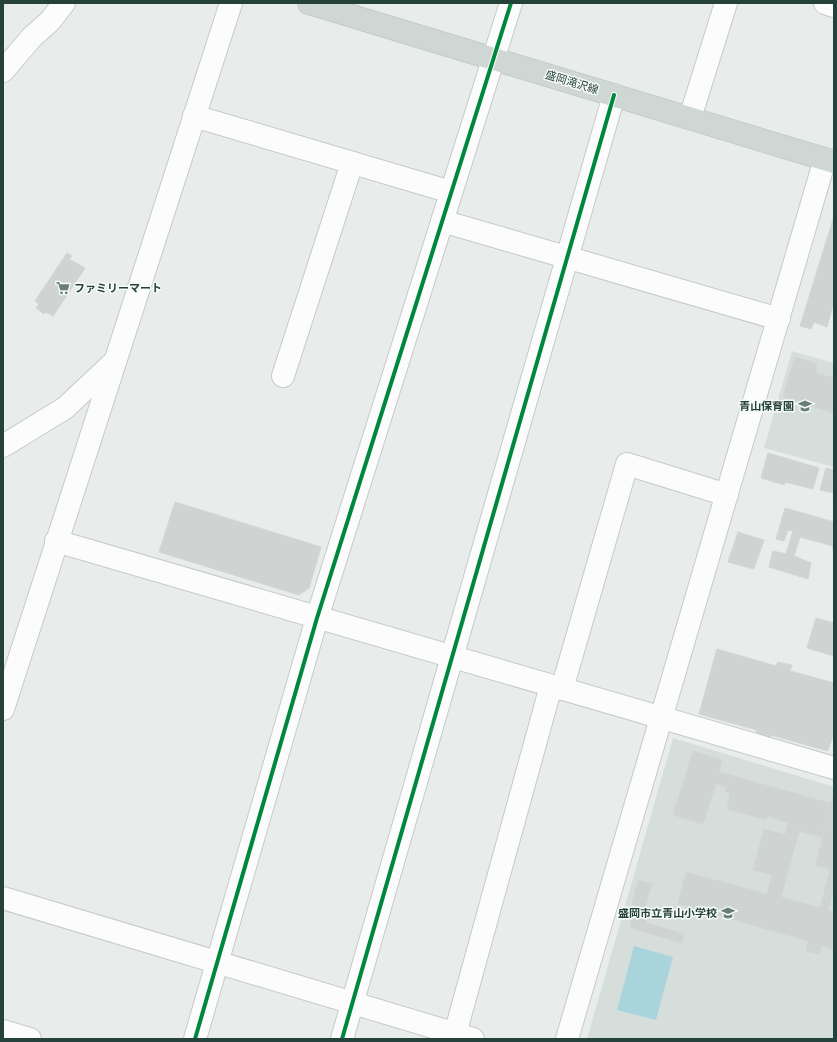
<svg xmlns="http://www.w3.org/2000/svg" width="837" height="1042" viewBox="0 0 837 1042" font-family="'Asap Condensed','Noto Sans JP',sans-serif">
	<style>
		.built { fill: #d6dedb }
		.water { fill: #a9d4db }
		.building { fill: #cfd4d2; stroke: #d1d6d4 }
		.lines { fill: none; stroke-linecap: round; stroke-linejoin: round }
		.minor-casing { stroke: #c5cac8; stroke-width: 24 }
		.major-casing { stroke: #c3ccc9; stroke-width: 24 }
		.minor { stroke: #fcfcfc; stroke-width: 22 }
		.major { stroke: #cfd7d5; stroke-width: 22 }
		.cycleway-casing { stroke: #f7fbf9; stroke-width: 6 }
		.cycleway { stroke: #00873e; stroke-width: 4 }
		.labels { text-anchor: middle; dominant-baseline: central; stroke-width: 3; stroke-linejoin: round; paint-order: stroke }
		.street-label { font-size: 11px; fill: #24423a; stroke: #f7fbf9 }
		.poi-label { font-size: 11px; font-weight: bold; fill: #24423a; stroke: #f7fbf9; text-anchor: end }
	</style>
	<rect width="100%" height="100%" fill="#e8edeb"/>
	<g class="built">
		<path d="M 792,351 L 834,363 L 834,467 L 764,448 Z"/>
		<path d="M 673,738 L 834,787 L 834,1039 L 587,1039 Z"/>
	</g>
	<path class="water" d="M 634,946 L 673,957 L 656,1020 L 617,1010 Z"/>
	<g class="building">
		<path d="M 834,216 L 834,301 L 827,327 L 814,322 L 811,329 L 800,326 Z"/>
		<path d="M 67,253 L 72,256 L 69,259 L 85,268 L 53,316 L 46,312 L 44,314 L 36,308 L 39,304 L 35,301 Z"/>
		<path d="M 795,357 L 817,364 L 816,373 L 834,378 L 834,413 L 783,397 Z"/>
		<path d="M 768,453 L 819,468 L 813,489 L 785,482 L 784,485 L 761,478 Z"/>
		<path d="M 826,468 L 834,470 L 834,499 L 833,499 L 834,493 L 820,490 Z"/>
		<path d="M 175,502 L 321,547 L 309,588 L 299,595 L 159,552 Z"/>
		<path d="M 785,508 L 834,522 L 834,550 L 832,550 L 833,546 L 800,537 L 794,556 L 811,563 L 808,579 L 769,567 L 773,551 L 786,554 L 793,531 L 788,530 L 784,541 L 776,539 Z"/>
		<path d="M 738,532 L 764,540 L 754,569 L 728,562 Z"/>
		<path d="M 816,618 L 834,623 L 834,656 L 807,648 Z"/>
		<path d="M 717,649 L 776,666 L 778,662 L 792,665 L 790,671 L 834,683 L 834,732 L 828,751 L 771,735 L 770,739 L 756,736 L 757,730 L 699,714 Z"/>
		<path d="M 693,751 L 722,760 L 719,772 L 730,775 L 727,787 L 716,784 L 703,824 L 673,815 Z"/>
		<path d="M 730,775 L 830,803 L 822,837 L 799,831 L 781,897 L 834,912 L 834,950 L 821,945 L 820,954 L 806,951 L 808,941 L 678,904 L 686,872 L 767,894 L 772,875 L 753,870 L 764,829 L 785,835 L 788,823 L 767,816 L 766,820 L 727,809 L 730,793 L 725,792 Z"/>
		<path d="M 832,797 L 834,797 L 834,885 L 828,911 L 820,909 L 830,869 L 816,865 Z"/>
		<path d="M 638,880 L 652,884 L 645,908 L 632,904 Z"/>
		<path d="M 633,914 L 647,917 L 646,923 L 684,934 L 682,943 L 630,928 Z"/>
	</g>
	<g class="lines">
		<g class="minor-casing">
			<g id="minor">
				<path d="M 825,3 L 834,6"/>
				<path d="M 3,71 L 32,37 L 50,21 L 64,3"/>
				<path d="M 194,116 L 451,192"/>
				<path d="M 690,118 L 726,3"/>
				<path d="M 442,221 L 779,319"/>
				<path d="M 283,376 L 352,163"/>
				<path d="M 3,446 L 65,408 L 113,363"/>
				<path d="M 56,541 L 834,768"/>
				<path d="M 562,689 L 627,464 L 727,495"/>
				<path d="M 3,709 L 231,3"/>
				<path d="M 3,898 L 473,1039"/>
				<path d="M 3,1031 L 30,1039"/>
				<path d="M 455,1034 L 551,686"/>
				<path d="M 195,1039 L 317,618 L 511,3"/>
				<path d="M 342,1039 L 614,95"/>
				<path d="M 567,1039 L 825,159"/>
			</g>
		</g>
		<g class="major-casing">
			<path id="major" d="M 309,3 L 834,162"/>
		</g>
		<use href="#minor" class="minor"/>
		<use href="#major" class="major"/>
		<g class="cycleway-casing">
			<g id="cycleway">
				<path d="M 195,1039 L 317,618 L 511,3"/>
				<path d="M 342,1039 L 614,95"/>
			</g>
		</g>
		<use href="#cycleway" class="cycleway"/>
	</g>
	<defs>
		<g id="supermarket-bare" transform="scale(1.08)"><path d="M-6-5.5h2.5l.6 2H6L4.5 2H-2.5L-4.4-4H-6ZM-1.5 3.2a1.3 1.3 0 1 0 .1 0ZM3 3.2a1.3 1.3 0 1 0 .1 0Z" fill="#697e78" stroke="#f7fbf9" stroke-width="2.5" paint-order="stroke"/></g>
		<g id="school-bare" transform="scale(1.08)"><path d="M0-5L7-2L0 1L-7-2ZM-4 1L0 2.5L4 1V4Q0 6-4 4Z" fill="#697e78" stroke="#f7fbf9" stroke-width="2.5" paint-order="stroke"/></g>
	</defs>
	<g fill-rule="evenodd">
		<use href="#supermarket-bare" x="63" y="288"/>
		<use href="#school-bare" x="805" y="406"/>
		<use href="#school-bare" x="728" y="913"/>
	</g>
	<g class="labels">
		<g class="street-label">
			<text transform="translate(572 82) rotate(17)">盛岡滝沢線</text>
		</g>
		<g class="poi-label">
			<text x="74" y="288" text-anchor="start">ファミリーマート</text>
			<text x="794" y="406">青山保育園</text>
			<text x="717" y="913">盛岡市立青山小学校</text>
		</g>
	</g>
	<rect width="837" height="1042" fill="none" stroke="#24423a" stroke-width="8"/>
</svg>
